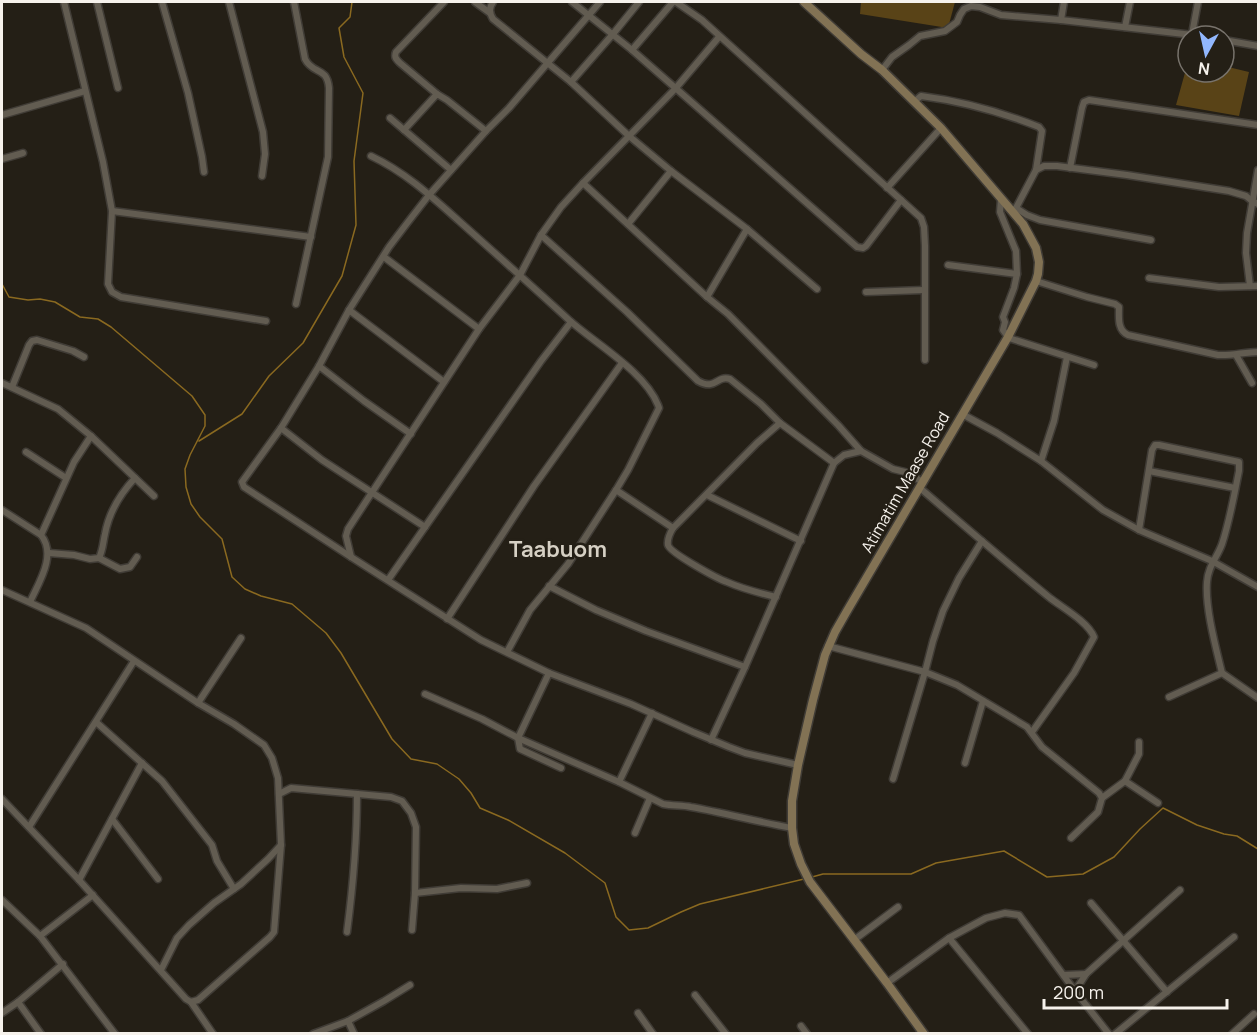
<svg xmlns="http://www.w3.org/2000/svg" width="1260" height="1035" viewBox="0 0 1260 1035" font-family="Manrope,sans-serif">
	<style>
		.green { fill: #594317 }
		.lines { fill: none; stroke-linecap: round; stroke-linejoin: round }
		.stream { stroke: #8a6920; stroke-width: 1.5 }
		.street-casing { stroke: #403c36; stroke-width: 9 }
		.secondary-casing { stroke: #403c36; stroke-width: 11 }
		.street { stroke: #625c51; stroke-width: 6 }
		.secondary { stroke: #827254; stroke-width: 8 }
		.labels { text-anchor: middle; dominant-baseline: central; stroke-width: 5; stroke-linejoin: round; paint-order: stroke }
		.street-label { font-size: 16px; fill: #f6f2ec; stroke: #241f16 }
		.district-label { font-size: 22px; font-weight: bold; fill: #d6d0c4; stroke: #241f16 }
	</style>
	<rect width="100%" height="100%" fill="#241f16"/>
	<g class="green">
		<path d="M 861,2 L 955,2 L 948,28 L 860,14 Z"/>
		<path d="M 1188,62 L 1188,72 L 1224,72 L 1224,66 L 1249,72 L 1239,116 L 1176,105 Z"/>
	</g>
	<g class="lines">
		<g class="stream">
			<path d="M 2,284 L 9,297 L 28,300 L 40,299 L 55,302 L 80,317 L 98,319 L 111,327 L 192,396 L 205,415 L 205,426 L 190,455 L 185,469 L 186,487 L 191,504 L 200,517 L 222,539 L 232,577 L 245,589 L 261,596 L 292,604 L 326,633 L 341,653 L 392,739 L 411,759 L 437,764 L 459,779 L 471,793 L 480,808 L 508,820 L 565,853 L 605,883 L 616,917 L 629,930 L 648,928 L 681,912 L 700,904 L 804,879"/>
			<path d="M 199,441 L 242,414 L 269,376 L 303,343 L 342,276 L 356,225 L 354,161 L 363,93 L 344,57 L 339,28 L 350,17 L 352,2"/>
			<path d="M 812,877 L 823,874 L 911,874 L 936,863 L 1004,851 L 1047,877 L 1083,874 L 1114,857 L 1140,829 L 1163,808 L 1197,825 L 1224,834 L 1237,836 L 1258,849"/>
		</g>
		<g class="street-casing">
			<g id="street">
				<path d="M 64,2 L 103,162 L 112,211 L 108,284 L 112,292 L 121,297 L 266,321"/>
				<path d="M 97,2 L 118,88"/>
				<path d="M 162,2 L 188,93 L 202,157 L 204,172"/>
				<path d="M 229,2 L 263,132 L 265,154 L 262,176"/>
				<path d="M 294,2 L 305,59 C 313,75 327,66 329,88 L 328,157 L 296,304"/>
				<path d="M 475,2 L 490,13"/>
				<path d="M 493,2 C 489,8 489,12 493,19 L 571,82 L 629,136 L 671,171 L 747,229 L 817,289"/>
				<path d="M 572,2 L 632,50 L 857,247 L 863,248 L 866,246 L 901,200"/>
				<path d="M 600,2 L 509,108 L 486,131 L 429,195 L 408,222 L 389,247 L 349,310 L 319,366 L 281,428 L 242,482 L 244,487 L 351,557 L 481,640 L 549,673 L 631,704 L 693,732 L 729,747 L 745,753 L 798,765"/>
				<path d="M 676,2 L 702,20 L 921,218 L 924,227 L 925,246 L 925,360"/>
				<path d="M 1064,2 L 1061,20 L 1202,36"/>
				<path d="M 1125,27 L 1130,2"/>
				<path d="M 1192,34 L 1198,2"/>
				<path d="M 1224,40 L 1258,46"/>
				<path d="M 632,50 L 673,2"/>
				<path d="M 882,70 L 892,57 L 909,45 L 920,36 L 945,31 L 957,22 L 960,15 L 964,9 L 971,6 L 980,7 L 1001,15 L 1061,20"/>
				<path d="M 571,82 L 613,34 L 639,2"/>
				<path d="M 437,94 L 400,63 C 396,59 394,57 396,52 L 444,2"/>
				<path d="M 915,101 L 921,96 C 961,101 1001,112 1039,127 L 1042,131 L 1036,170"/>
				<path d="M 2,115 L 85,91"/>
				<path d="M 390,118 L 451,170"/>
				<path d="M 404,130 L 437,94 L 447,100 L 486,131"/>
				<path d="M 371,156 C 405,172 432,197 459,221 C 496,254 533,287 569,320 C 596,344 645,372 658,405 L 659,408 L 628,470 L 616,490 L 568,564 L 530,610 L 507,652"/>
				<path d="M 2,159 L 23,153"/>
				<path d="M 1070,168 L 1082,108 L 1084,102 L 1089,100 L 1258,125"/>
				<path d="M 583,183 L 707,297 L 728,314 L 838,425 L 861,451 L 893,469 L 909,473 L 922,482"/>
				<path d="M 887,188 L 941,128"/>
				<path d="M 1001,199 L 1000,212 L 1016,251 L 1017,274 L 1014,288 L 1003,317 L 1005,322 L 1003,330 L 1008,337 L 1012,339 L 1094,365"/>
				<path d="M 1016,208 L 1027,215 L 1040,220 L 1151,240"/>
				<path d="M 112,211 L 311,237"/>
				<path d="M 1015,215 L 1016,208 L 1036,170 L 1044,166 L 1057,166 L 1127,175 L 1229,191 L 1246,196 L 1252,201 L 1258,204"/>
				<path d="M 628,224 L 671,171"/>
				<path d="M 541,235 L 627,312 L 698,381 C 716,391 716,375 730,379 L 761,404 L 780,423 L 834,463"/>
				<path d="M 384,257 L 479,329"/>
				<path d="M 948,265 L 1017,274"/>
				<path d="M 1149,278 L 1219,287 L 1258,286"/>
				<path d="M 1036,281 L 1087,297 L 1115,304 L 1119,307 C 1119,317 1117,330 1128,335 L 1218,355 C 1232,356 1244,352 1258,352"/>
				<path d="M 1250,286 L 1246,253 L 1247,233 L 1258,170"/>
				<path d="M 866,292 L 924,290"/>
				<path d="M 707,297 L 747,229"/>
				<path d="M 349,310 L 444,382"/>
				<path d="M 1236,355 L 1252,383"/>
				<path d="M 319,366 L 364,401 L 411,434"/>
				<path d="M 2,383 L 58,409 L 91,436 L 154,496"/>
				<path d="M 12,387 L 29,345 L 32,341 L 37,340 L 73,351 L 84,357"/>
				<path d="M 962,414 L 997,433 L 1041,461 L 1103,510 L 1139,530 L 1212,561 L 1258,587"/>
				<path d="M 281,428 L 322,460 L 425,527"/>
				<path d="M 26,452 L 66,478"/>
				<path d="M 1041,461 L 1054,421 L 1067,357"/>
				<path d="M 1149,471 L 1235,488"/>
				<path d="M 920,488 C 963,525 1006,562 1050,598 C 1063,608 1088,622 1094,637 L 1074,673 L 1032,732"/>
				<path d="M 616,490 L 673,528"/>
				<path d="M 707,495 L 801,541"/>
				<path d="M 2,510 L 41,535 C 57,555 39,582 30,602"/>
				<path d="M 1139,530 L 1152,450 L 1155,445 L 1159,445 L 1239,462 L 1239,471 C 1234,495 1230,520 1222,544 C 1217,558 1208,566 1207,582 C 1205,608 1216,648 1222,673 L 1258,698"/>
				<path d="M 41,535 L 74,462 L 91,436"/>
				<path d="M 49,553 L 74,555 L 90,559 L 99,558 C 103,550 103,542 105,534 C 109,512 120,494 135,478"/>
				<path d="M 351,557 L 346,536 L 348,529 L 479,329 L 520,275 L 541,235 L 561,207 L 583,183 L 675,89 L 719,37"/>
				<path d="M 99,558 L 120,569 L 130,567 L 137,557"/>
				<path d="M 388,580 L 541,361 L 571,322"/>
				<path d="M 549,586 L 596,610 L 646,631 L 745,667"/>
				<path d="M 2,590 L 86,628 L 198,703 L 234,724 L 264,745 L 272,758 L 278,778 L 281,845 L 274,932 L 270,937 L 198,1000 L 191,1002 L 186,999 L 79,880 L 2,799"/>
				<path d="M 776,597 C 759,593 743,589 727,582 C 718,579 670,553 668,545 C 667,539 670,533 673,528 L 757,443 L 780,423"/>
				<path d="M 447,619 L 534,486 L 622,363"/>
				<path d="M 828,646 L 925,672 L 957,685 L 1027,727 L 1042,747 L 1099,793 L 1102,798 L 1098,812 L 1071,838"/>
				<path d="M 549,673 L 518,738 L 520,749 L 561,768"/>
				<path d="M 425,694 L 482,719 L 518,738 L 619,782 L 663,804 C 673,806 682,805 691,807 C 725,813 758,822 792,828"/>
				<path d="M 1169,697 L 1222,673"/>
				<path d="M 198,703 L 241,638"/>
				<path d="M 96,722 L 162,781 L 212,845 L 217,861 L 234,889"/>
				<path d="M 711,740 L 745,667 L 834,463 L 844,455 L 861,451"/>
				<path d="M 965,763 L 983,701"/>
				<path d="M 893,779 L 925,672 L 933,641 L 943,611 L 959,578 L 982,541"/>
				<path d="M 1125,781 L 1158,803"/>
				<path d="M 619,782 L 652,713"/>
				<path d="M 279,794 L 291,788 L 391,797 L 402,801 L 411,813 L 416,827 L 415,893 L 412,930"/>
				<path d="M 1102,798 L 1125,781 L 1139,754 L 1139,742"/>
				<path d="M 112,819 L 158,879"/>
				<path d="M 29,827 L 134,661"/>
				<path d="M 635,833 L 650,798"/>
				<path d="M 79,880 L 142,763"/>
				<path d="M 415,893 L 461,888 L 497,889 L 527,883"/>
				<path d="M 2,900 L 40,936 L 115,1034"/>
				<path d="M 1091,903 L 1167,992"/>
				<path d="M 347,932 C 353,886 357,841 357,794"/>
				<path d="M 40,936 L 93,895"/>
				<path d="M 949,938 L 1028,1034"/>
				<path d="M 854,940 L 898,907"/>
				<path d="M 161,970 L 177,938 L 189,925 L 214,903 L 241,884 L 268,859 L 281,845"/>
				<path d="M 1064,975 L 1086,974"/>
				<path d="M 887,983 L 949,938 L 986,918 L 1005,913 L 1019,915 L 1075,991 L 1109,1034"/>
				<path d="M 1075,991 L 1086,974 L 1180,890"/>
				<path d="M 695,995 L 726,1034"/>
				<path d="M 18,1002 L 41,1034"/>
				<path d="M 191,1002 L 213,1034"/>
				<path d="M 2,1013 L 18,1002 L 63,964"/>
				<path d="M 638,1013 L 653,1034"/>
				<path d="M 348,1021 L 354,1034"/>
				<path d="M 801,1026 L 807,1034"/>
				<path d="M 313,1034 L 348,1021 L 384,1001 L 410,985"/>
				<path d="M 1115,1034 L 1234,937"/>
				<path d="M 1232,1034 L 1254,1014"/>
			</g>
		</g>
		<g class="secondary-casing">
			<path id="secondary" d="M 804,2 L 861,54 L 882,70 L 941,128 L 1023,224 L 1036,248 L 1039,262 L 1038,274 L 1036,281 L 1008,337 L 847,611 L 835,632 L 825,655 L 813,700 L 798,765 L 792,801 L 792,828 L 794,844 L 801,864 L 810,882 L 887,983 L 924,1034"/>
		</g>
		<use href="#street" class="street"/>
		<use href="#secondary" class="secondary"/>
	</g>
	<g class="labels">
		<g class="street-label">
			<text transform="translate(905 482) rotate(-60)">Atimatim Maase Road</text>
		</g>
		<g class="district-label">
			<text x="558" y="549">Taabuom</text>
		</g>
	</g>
	<rect width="1260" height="1035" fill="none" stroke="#f6f2ec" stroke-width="6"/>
	<g transform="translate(1206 54) rotate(188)"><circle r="28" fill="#241f16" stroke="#78736c" stroke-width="1.5"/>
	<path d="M0-4.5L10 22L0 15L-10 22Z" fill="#92b7fd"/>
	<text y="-9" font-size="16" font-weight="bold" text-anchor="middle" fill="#f6f2ec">N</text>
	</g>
	<path d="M1044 999v9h183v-9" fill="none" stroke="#f6f2ec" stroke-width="3"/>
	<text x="1053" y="999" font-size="18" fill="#f6f2ec" stroke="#241f16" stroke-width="4.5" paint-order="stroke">200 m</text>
</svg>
